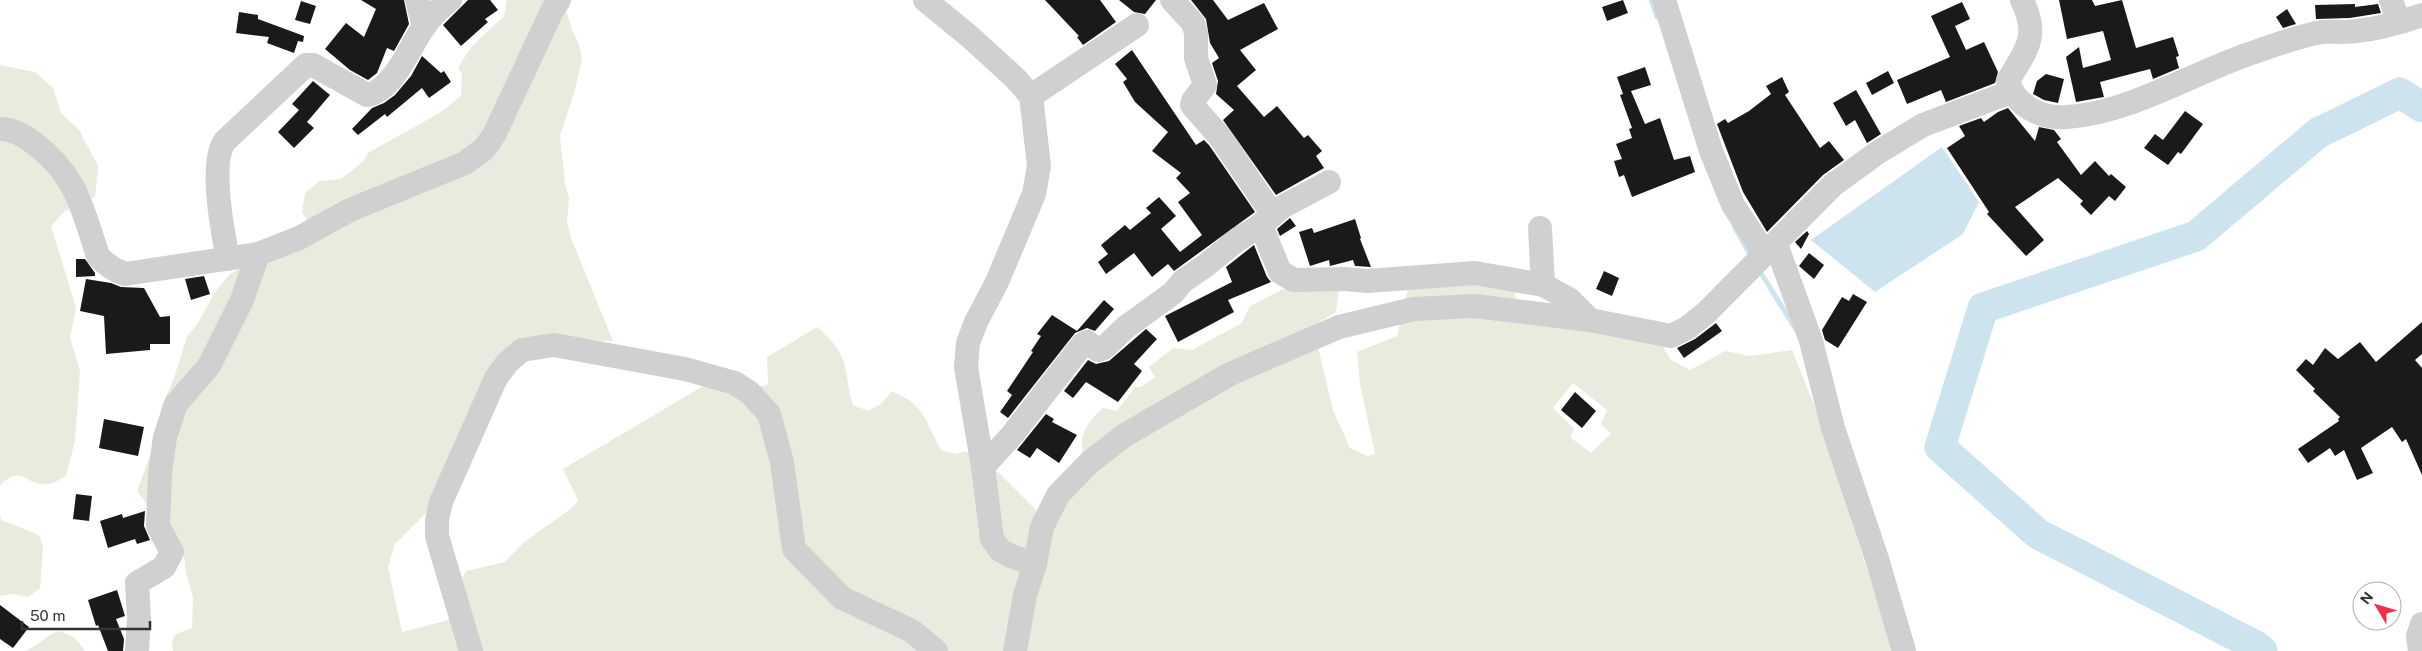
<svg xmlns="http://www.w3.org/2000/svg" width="2422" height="651" viewBox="0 0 2422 651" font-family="'Public Sans',sans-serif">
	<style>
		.green { fill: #e7ecde; fill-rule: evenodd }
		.water { fill: #cde4ef }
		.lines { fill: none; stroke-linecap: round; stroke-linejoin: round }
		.stream { stroke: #cde4ef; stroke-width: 5 }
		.river { stroke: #cde4ef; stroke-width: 31 }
		.building { fill: #1a1a1a }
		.minor { stroke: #d0d0d0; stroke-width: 24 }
	</style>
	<rect width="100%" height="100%" fill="#fff"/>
	<g class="green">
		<path d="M 507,0 L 558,0 L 566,10 L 572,30 L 579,44 L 582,60 L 575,90 L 560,136 L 565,183 L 569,198 L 567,222 L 571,238 L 613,341 L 556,339 L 528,342 L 429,510 L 395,544 L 388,567 L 402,632 L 472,614 L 462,579 L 466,571 L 505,562 L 523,543 L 573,507 L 578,500 L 563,469 L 725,373 C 739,380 754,391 768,384 L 767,357 L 817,327 C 828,336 842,351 845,366 C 848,379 848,392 853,405 L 868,411 L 881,404 L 892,391 C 899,395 909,399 915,405 C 927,417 932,435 941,450 L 956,454 L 966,451 L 999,473 L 1050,524 L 1086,472 C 1080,440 1078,431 1103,408 L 1117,411 L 1135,387 L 1141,387 L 1155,377 L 1149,367 L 1173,348 L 1192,350 L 1242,323 L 1250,306 L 1283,289 L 1329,289 L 1339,291 L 1336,312 L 1313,326 L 1333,410 L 1350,448 L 1368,456 L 1375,454 L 1360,384 L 1357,352 L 1397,336 L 1409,284 L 1514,285 L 1518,316 L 1660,342 L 1671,360 L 1690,370 L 1725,351 L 1749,356 L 1792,350 L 1816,410 L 1893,651 L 173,651 L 172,641 L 176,634 L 192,628 L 193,597 L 186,574 L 184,555 L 137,491 L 157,437 L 161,407 L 173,381 L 187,337 L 198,323 L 215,292 L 229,275 L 301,229 L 307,219 L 302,213 L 305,193 L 320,181 L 341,179 L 364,161 L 368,153 L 441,112 L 461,96 L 462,75 L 458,67 L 473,45 L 504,16 ZM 1573,383 L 1607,410 L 1601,424 L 1611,434 L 1591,453 L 1570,437 L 1574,429 L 1553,408 Z"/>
		<path d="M 0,65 L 35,72 L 53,88 L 61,113 L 79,130 L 98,166 L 95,197 L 65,211 L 51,226 L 76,308 L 70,338 L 80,371 L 75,441 L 66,476 C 61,479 53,484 47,484 C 27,487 21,462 0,486 Z"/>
		<path d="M 0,514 L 1,520 L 39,535 L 43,547 L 40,588 L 28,597 L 12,594 L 0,596 Z"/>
		<path d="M 59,631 L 74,637 L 85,651 L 25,651 C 38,646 46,635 59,631 Z"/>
	</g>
	<path class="water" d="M 1942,147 L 1979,202 L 1963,234 L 1875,292 L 1811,240 Z"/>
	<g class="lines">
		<g class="stream">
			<path d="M 1651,0 L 1657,17"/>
			<path d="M 1734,226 L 1752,258"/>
			<path d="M 1759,270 L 1795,328"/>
		</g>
		<path class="river" d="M 2262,651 L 2256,646 L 2038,534 L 1940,447 L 1983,308 L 2196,236 L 2318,133 L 2400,93 L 2422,107"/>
	</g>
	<g class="building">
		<path d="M 361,0 L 404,0 L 409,24 L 394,51 L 387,48 L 377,73 L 368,80 L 350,70 L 325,49 L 346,23 L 364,37 L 376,9 Z"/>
		<path d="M 468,0 L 490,0 L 498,10 L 485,19 L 488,22 L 461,46 L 443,25 Z"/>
		<path d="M 1045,0 L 1100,0 L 1116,22 L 1083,45 L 1077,37 L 1079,36 Z"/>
		<path d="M 1119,0 L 1156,0 L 1145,14 L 1134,12 Z"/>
		<path d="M 1191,0 L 1213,0 L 1228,20 L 1264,3 L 1278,29 L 1240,50 L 1256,70 L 1237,86 L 1264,117 L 1277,106 L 1304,138 L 1308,135 L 1322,151 L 1316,156 L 1324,168 L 1276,195 L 1223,120 L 1234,110 L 1216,94 L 1218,81 L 1212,63 L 1219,58 L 1210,43 L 1206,19 Z"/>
		<path d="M 1623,0 L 1628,13 L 1607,21 L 1602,7 Z"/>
		<path d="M 2059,0 L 2092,0 L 2095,6 L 2122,0 L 2136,48 L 2173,37 L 2179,56 L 2176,57 L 2179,68 L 2153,79 L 2150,69 L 2100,82 L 2104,97 L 2076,102 L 2066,57 L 2079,47 L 2083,68 L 2111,60 L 2103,31 L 2067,39 Z"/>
		<path d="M 301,1 L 316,6 L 310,24 L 295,20 Z"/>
		<path d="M 1962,2 L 1970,19 L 1955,26 L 1966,50 L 1984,42 L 1998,72 L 1995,83 L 1946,102 L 1941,90 L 1907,104 L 1897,80 L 1950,57 L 1931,16 Z"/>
		<path d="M 2355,4 L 2355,7 L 2378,4 L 2381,13 L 2350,18 L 2316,19 L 2315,5 Z"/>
		<path d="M 2287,9 L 2296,24 L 2283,28 L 2276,17 Z"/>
		<path d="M 239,12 L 258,15 L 258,19 L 304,36 L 303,42 L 298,41 L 294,53 L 267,43 L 269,37 L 236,33 Z"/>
		<path d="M 1132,50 L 1196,145 L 1204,140 L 1209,145 L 1255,212 L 1174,271 L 1168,264 L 1152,277 L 1134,253 L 1106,274 L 1098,262 L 1108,254 L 1101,245 L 1125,225 L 1130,230 L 1151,213 L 1146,208 L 1159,197 L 1176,216 L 1161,229 L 1180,252 L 1202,235 L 1178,202 L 1190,193 L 1176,178 L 1181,173 L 1152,151 L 1168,132 L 1135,102 L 1123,82 L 1127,79 L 1115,64 Z"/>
		<path d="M 422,56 L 441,73 L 444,71 L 451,82 L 429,98 L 422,88 L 387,117 L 385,114 L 358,135 L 352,129 L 372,108 L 384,103 L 395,95 L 411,76 Z"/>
		<path d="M 1645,67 L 1651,85 L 1631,91 L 1645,124 L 1660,118 L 1674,160 L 1690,156 L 1695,172 L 1632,197 L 1624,175 L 1619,177 L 1614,161 L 1622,159 L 1616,144 L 1632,138 L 1629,129 L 1632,128 L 1620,95 L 1623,94 L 1617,77 Z"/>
		<path d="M 1888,71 L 1894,83 L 1872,95 L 1866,83 Z"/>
		<path d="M 2046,74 L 2064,79 L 2058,103 L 2044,100 L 2033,94 L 2037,81 Z"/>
		<path d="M 1782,77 L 1789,92 L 1785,95 L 1820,148 L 1829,141 L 1844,160 L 1823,175 L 1767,232 L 1743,192 L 1717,124 L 1725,119 L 1728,123 L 1749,111 L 1771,94 L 1766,86 Z"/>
		<path d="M 313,81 L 330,95 L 307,122 L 314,128 L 294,148 L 278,132 L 299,110 L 292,104 Z"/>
		<path d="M 1856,90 L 1881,134 L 1867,143 L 1855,120 L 1846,126 L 1833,103 Z"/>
		<path d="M 2008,108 L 2035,141 L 2039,127 L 2054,130 L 2061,139 L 2057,142 L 2081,175 L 2095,161 L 2109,176 L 2111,174 L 2126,187 L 2115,201 L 2109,196 L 2091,215 L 2080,204 L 2083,201 L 2058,178 L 2015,207 L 2044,240 L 2026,256 L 1987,214 L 1989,212 L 1947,148 L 1965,136 L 1959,126 L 1981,118 L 1984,122 L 1998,112 Z"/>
		<path d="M 2185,111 L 2203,124 L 2181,154 L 2178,152 L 2168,165 L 2144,148 L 2155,134 L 2163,140 Z"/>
		<path d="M 1290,218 L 1296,226 L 1280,236 L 1277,229 Z"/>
		<path d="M 1355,219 L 1361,238 L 1360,239 L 1371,267 L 1355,266 L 1353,260 L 1330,266 L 1329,260 L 1310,266 L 1299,232 L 1312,228 L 1314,233 Z"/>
		<path d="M 1807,231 L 1809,234 L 1801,249 L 1795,242 Z"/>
		<path d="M 1254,245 L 1267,277 L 1271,282 L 1228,300 L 1234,312 L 1178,342 L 1165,316 L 1232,282 L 1226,267 Z"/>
		<path d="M 1809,253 L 1824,265 L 1814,279 L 1799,266 Z"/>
		<path d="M 76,259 L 85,259 L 95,273 L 95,276 L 76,277 Z"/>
		<path d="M 1604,271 L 1619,278 L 1612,296 L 1596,289 Z"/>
		<path d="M 204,276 L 210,294 L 191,300 L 185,279 Z"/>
		<path d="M 86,279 L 111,283 L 121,287 L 144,288 L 160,317 L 170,316 L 170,344 L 150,344 L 150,350 L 106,354 L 104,316 L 80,311 Z"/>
		<path d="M 1853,294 L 1867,302 L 1838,348 L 1825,340 L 1822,330 L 1842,297 L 1849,301 Z"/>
		<path d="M 1104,300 L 1114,309 L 1095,331 L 1087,328 L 1075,333 L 1008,418 L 1000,412 L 1012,395 L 1007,391 L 1033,352 L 1031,351 L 1041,336 L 1037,334 L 1052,315 L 1077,331 Z"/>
		<path d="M 2422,322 L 2422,354 L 2415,360 L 2422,368 L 2422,475 L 2406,439 L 2402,442 L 2392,427 L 2361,448 L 2373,473 L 2357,480 L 2344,450 L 2335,456 L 2330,448 L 2308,463 L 2298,449 L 2339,421 L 2338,419 L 2340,417 L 2313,391 L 2315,389 L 2296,370 L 2306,359 L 2313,365 L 2325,348 L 2338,359 L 2360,342 L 2376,362 Z"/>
		<path d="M 1716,323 L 1722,331 L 1684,358 L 1677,348 L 1695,339 Z"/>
		<path d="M 1146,329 L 1157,339 L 1134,364 L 1142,371 L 1118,402 L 1086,382 L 1073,398 L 1064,391 L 1088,360 L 1096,364 L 1109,361 Z"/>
		<path d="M 1575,392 L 1596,411 L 1582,428 L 1561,410 Z"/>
		<path d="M 1046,414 L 1054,419 L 1052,422 L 1077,435 L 1059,463 L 1037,448 L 1030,458 L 1017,450 Z"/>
		<path d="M 104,419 L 144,427 L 138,456 L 99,448 Z"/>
		<path d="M 76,494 L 92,496 L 89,521 L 73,519 Z"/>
		<path d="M 145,511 L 144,526 L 150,540 L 137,544 L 135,539 L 108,548 L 100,521 L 122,514 L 123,518 Z"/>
		<path d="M 117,590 L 125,616 L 116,619 L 124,639 L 123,651 L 108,651 L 98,625 L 96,626 L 88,600 Z"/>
		<path d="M 0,605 L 29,627 L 13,648 L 0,639 Z"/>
	</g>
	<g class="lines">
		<g class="minor">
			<path d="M 417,0 L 424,27"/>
			<path d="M 925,0 L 969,36 L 1015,78 L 1031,96 L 1039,166 L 1034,194 L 997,282 L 976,322 L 968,343 L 966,367 L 983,467 L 992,539 L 1000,550 L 1011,556 L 1035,564"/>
			<path d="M 1172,0 L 1193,23 L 1196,33 L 1196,58 L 1205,85 L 1193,101 L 1192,105 L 1220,137 L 1273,215"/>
			<path d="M 1664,0 L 1711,151 L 1733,205 L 1764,252"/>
			<path d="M 2022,0 C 2040,38 2026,49 2008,81 C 2015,106 2042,119 2067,117 C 2129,113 2191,74 2249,54 C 2272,46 2298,36 2322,32 C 2333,31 2345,33 2356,31 C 2377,29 2402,22 2422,15"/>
			<path d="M 2391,0 L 2398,21"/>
			<path d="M 1031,96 L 1137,25"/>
			<path d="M 0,129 C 13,129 25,136 35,144 C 77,176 82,208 98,256 C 106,265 113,270 125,274 L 258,254 L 299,238 L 350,210 L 465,163 L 484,149 L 494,135 L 552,11 L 559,0"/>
			<path d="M 1261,225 L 1280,272 L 1294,280 L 1345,279 L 1367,281 L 1475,273 L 1543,285 L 1569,299 L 1590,320"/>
			<path d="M 1540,228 L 1543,285"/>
			<path d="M 1776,244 L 1811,341 L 1833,428 L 1877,559 L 1904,651"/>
			<path d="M 228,259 C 223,234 209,162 225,141 L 306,65 L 313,65 L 367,95 C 392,92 410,47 423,28 C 430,17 440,8 450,0"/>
			<path d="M 983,467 L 1012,435 L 1082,345 L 1087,342 L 1098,350 L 1104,348 L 1126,327 L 1173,293 L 1183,281 L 1205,266 L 1237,240 L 1261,225 L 1282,207 L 1329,182"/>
			<path d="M 137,651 L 139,619 L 137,583 L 164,567 L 172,552 L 158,526 L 160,473 L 165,437 L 176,404 L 209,366 L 242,300 L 258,254"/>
			<path d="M 471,651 L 437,536 L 437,520 L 441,502 L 496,378 L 508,362 L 522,350 L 554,345 L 685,369 L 735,383 L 750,393 L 769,414 L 782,462 L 794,549 L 842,598 L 912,631 L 936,651"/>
			<path d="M 1015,651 L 1025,595 L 1035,564 L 1042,527 L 1058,495 L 1090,462 L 1125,435 L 1230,374 L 1339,327 L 1414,309 L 1474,306 L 1590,320 L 1671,336 L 1687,328 L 1706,313 L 1833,185 L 1877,153 L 1923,125 L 2011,92"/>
			<path d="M 2420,651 L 2418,636 L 2422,624"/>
		</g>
	</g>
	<g transform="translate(2377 606) rotate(308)"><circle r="24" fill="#ffffff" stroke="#adadad"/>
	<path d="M0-4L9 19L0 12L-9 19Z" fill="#ee304b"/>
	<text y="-8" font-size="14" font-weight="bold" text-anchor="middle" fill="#333333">N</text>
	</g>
	<path d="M22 621v8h128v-8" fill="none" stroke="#333333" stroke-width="2.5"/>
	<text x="30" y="621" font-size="15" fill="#333333" stroke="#ffffff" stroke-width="4" paint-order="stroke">50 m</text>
</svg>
